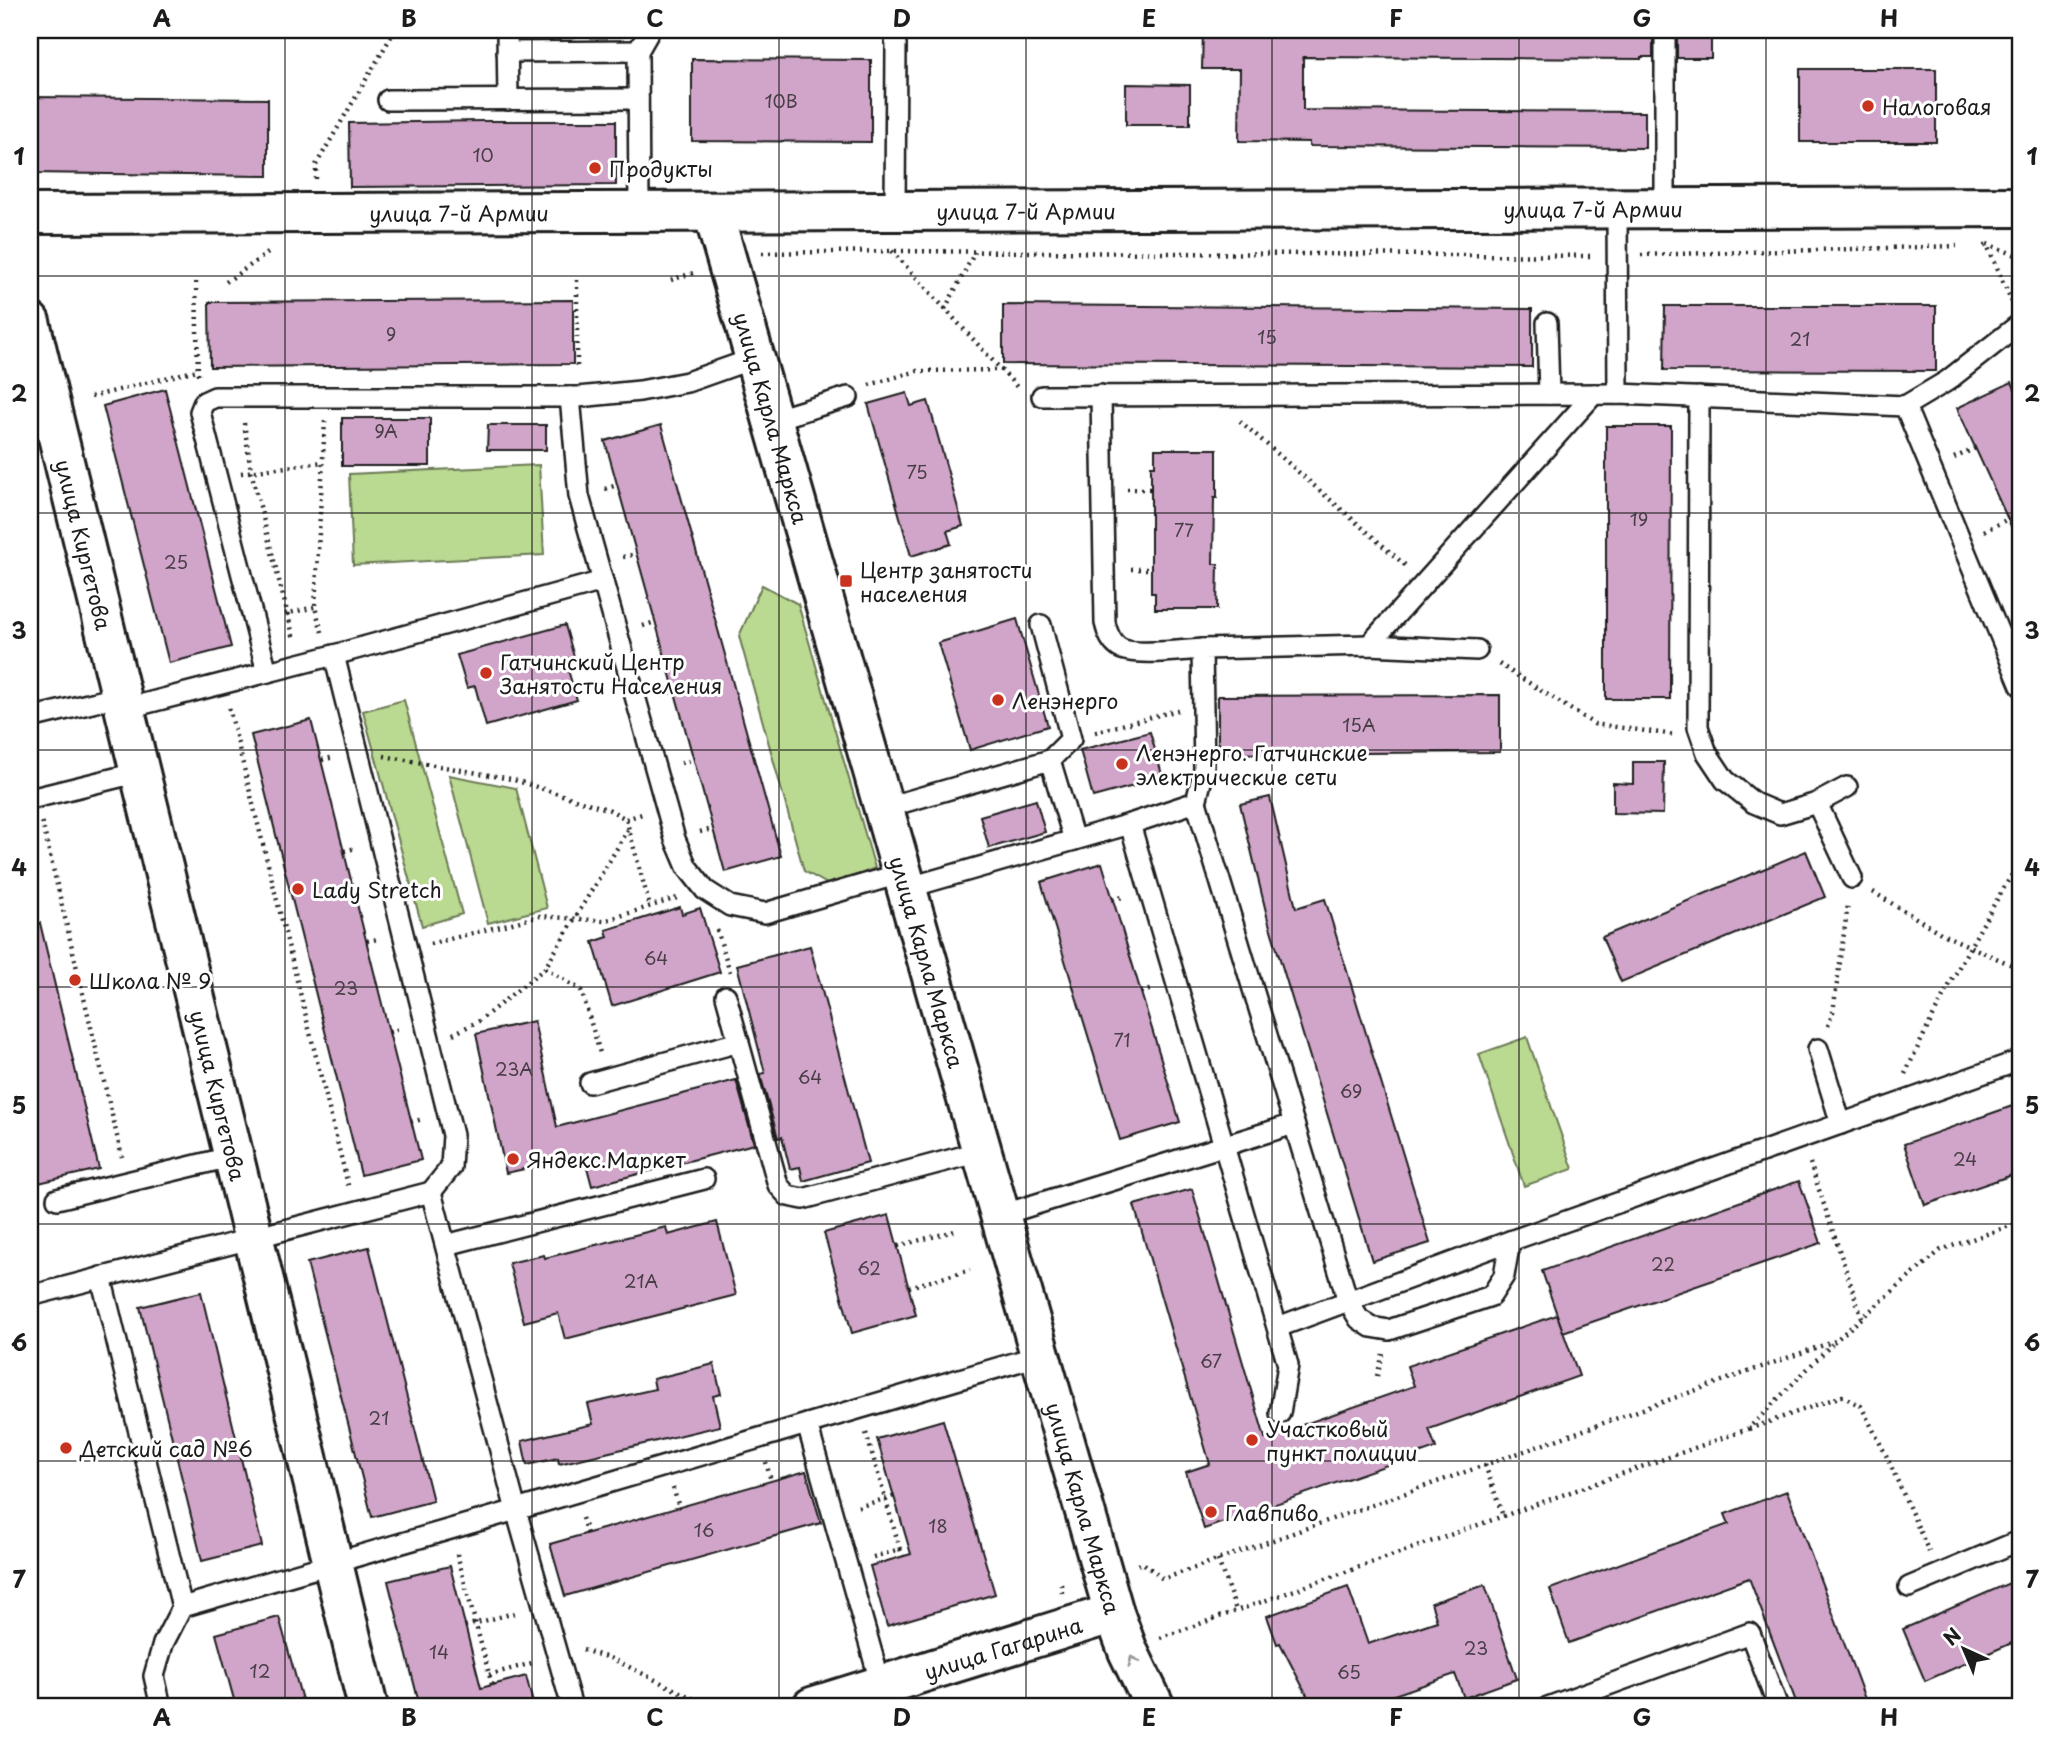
<svg xmlns="http://www.w3.org/2000/svg" width="2051" height="1737" viewBox="0 0 2051 1737" font-family="'Playpen Sans',sans-serif">
	<style>
		.green { fill: #bad991; stroke: #6b7a56; stroke-width: 2 }
		.building { fill: #d0a5c9; stroke: #1c1c1c; stroke-width: 2 }
		.lines { fill: none; stroke-linecap: round; stroke-linejoin: round }
		.lane-casing { stroke: #1c1c1c; stroke-width: 24 }
		.street-casing { stroke: #1c1c1c; stroke-width: 44 }
		.secondary-casing { stroke: #1c1c1c; stroke-width: 44 }
		.path { stroke: #1c1c1c; stroke-width: 4.5; stroke-dasharray: 2 5; stroke-linecap: butt }
		.lane { stroke: #fff; stroke-width: 19 }
		.street { stroke: #fff; stroke-width: 38 }
		.secondary { stroke: #fff; stroke-width: 38 }
		.oneway { stroke: #999 }
		.grid { fill: none; stroke: #1c1c1c; stroke-width: 2; stroke-opacity: 0.55 }
		.poi-dot { fill: #c8321e; stroke: #fff; stroke-width: 2.5 }
		.labels { text-anchor: middle; dominant-baseline: central; stroke-width: 6; stroke-linejoin: round; paint-order: stroke }
		.number-label { font-size: 18px; fill: #493e47 }
		.poi-label { font-size: 21px; fill: #1c1c1c; stroke: #fff; text-anchor: start }
		.street-label { font-size: 21px; fill: #1c1c1c; stroke: #fff }
		.neatline { fill: none; stroke: #1c1c1c; stroke-width: 2.5 }
		.grid-label { font-size: 23px; text-anchor: middle; font-weight: bold; fill: #1c1c1c }
	</style>
	<rect width="100%" height="100%" fill="#fff"/>
	<filter id="ink" filterUnits="userSpaceOnUse"><feTurbulence type="fractalNoise" baseFrequency=".0143" numOctaves="2"/><feDisplacementMap in="SourceGraphic" scale="14" xChannelSelector="R" yChannelSelector="G"/><feConvolveMatrix kernelMatrix="1 2 1 2 8 2 1 2 1" color-interpolation-filters="sRGB"/></filter>
	<g filter="url(#ink)">
		<g class="green">
			<path d="M 539,465 L 544,555 L 353,565 L 349,474 Z"/>
			<path d="M 762,585 L 798,604 L 875,868 L 831,886 L 804,871 L 739,636 Z"/>
			<path d="M 404,700 L 462,914 L 422,926 L 363,711 Z"/>
			<path d="M 449,775 L 516,788 L 547,908 L 488,923 Z"/>
			<path d="M 1527,1037 L 1573,1169 L 1524,1186 L 1479,1054 Z"/>
		</g>
		<g class="building">
			<path d="M 1203,30 L 1653,30 L 1653,57 L 1641,57 L 1641,59 L 1303,57 L 1303,110 L 1645,112 L 1645,148 L 1309,146 L 1309,142 L 1239,141 L 1240,69 L 1202,69 Z"/>
			<rect x="1677" y="30" width="34" height="28"/>
			<path d="M 692,59 L 871,60 L 871,142 L 692,141 Z"/>
			<rect x="1800" y="69" width="136" height="73"/>
			<path d="M 1126,84 L 1190,85 L 1190,125 L 1126,125 Z"/>
			<path d="M 30,97 L 268,99 L 268,176 L 30,173 Z"/>
			<path d="M 483,121 L 616,121 L 616,185 L 350,187 L 349,123 Z"/>
			<path d="M 573,300 L 573,364 L 210,367 L 209,302 Z"/>
			<path d="M 1003,305 L 1532,309 L 1532,367 L 1003,364 Z"/>
			<path d="M 1665,306 L 1936,306 L 1936,371 L 1664,370 Z"/>
			<path d="M 2012,382 L 2021,403 L 2021,548 L 1957,408 Z"/>
			<path d="M 165,389 L 231,647 L 169,663 L 103,406 Z"/>
			<path d="M 907,393 L 911,406 L 928,401 L 963,526 L 947,531 L 951,544 L 911,556 L 868,404 Z"/>
			<rect x="342" y="418" width="88" height="48"/>
			<path d="M 488,425 L 546,425 L 546,450 L 487,450 Z"/>
			<path d="M 661,425 L 781,856 L 725,872 L 605,441 Z"/>
			<path d="M 1606,426 L 1671,426 L 1670,699 L 1606,699 Z"/>
			<path d="M 1155,449 L 1217,449 L 1217,498 L 1214,498 L 1213,564 L 1218,564 L 1217,609 L 1155,609 L 1155,593 L 1151,593 L 1151,466 L 1155,466 Z"/>
			<path d="M 1017,619 L 1048,726 L 970,750 L 938,643 Z"/>
			<path d="M 565,625 L 574,657 L 565,660 L 577,700 L 486,726 L 475,686 L 467,688 L 457,655 Z"/>
			<path d="M 1500,695 L 1500,752 L 1218,754 L 1218,696 Z"/>
			<path d="M 311,720 L 421,1160 L 361,1175 L 251,735 Z"/>
			<path d="M 1150,732 L 1163,778 L 1093,797 L 1080,750 Z"/>
			<path d="M 1633,762 L 1664,762 L 1663,814 L 1613,813 L 1613,783 L 1633,784 Z"/>
			<path d="M 1270,797 L 1296,908 L 1325,899 L 1430,1243 L 1372,1261 L 1268,920 L 1240,804 Z"/>
			<path d="M 1036,800 L 1045,832 L 989,848 L 980,816 Z"/>
			<path d="M 1806,851 L 1825,897 L 1621,982 L 1602,937 Z"/>
			<path d="M 1102,863 L 1180,1122 L 1120,1140 L 1041,882 Z"/>
			<path d="M 680,907 L 682,914 L 700,908 L 720,972 L 612,1006 L 593,942 L 608,937 L 606,930 Z"/>
			<path d="M 40,923 L 99,1169 L 30,1185 L 30,925 Z"/>
			<path d="M 810,946 L 868,1163 L 803,1181 L 800,1167 L 790,1169 L 782,1137 L 778,1138 L 760,1074 L 765,1073 L 737,965 Z"/>
			<path d="M 534,1021 L 557,1127 L 736,1080 L 754,1144 L 592,1186 L 584,1156 L 506,1173 L 476,1034 Z"/>
			<path d="M 2021,1103 L 2021,1172 L 1925,1205 L 1904,1144 Z"/>
			<path d="M 1799,1181 L 1821,1243 L 1563,1332 L 1542,1271 Z"/>
			<path d="M 1192,1189 L 1265,1438 L 1414,1386 L 1407,1366 L 1557,1315 L 1579,1376 L 1429,1429 L 1436,1448 L 1204,1529 L 1186,1472 L 1210,1464 L 1134,1205 Z"/>
			<path d="M 889,1215 L 916,1315 L 852,1333 L 824,1233 Z"/>
			<path d="M 717,1222 L 736,1295 L 565,1339 L 558,1313 L 524,1322 L 509,1263 L 544,1255 L 545,1258 L 666,1227 L 668,1235 Z"/>
			<path d="M 369,1247 L 433,1501 L 372,1517 L 307,1263 Z"/>
			<path d="M 201,1292 L 262,1546 L 202,1561 L 140,1307 Z"/>
			<path d="M 714,1364 L 721,1394 L 713,1396 L 720,1426 L 559,1464 L 558,1458 L 527,1465 L 522,1441 L 593,1424 L 588,1404 L 655,1389 L 653,1379 Z"/>
			<path d="M 943,1420 L 995,1594 L 887,1626 L 870,1566 L 911,1554 L 877,1439 Z"/>
			<path d="M 806,1471 L 821,1523 L 565,1596 L 550,1544 Z"/>
			<path d="M 1787,1491 L 1868,1707 L 1798,1707 L 1749,1578 L 1569,1643 L 1550,1589 L 1729,1524 L 1725,1514 Z"/>
			<path d="M 450,1566 L 481,1688 L 526,1676 L 534,1707 L 420,1707 L 388,1581 Z"/>
			<path d="M 2021,1578 L 2021,1639 L 1925,1681 L 1903,1629 Z"/>
			<path d="M 1485,1585 L 1517,1679 L 1464,1698 L 1455,1674 L 1394,1695 L 1401,1707 L 1313,1707 L 1280,1643 L 1277,1644 L 1267,1616 L 1348,1587 L 1368,1644 L 1437,1621 L 1431,1603 Z"/>
			<path d="M 279,1617 L 304,1707 L 236,1707 L 216,1634 Z"/>
		</g>
		<g class="lines">
			<g class="lane-casing">
				<g id="lane">
					<path d="M 507,30 L 508,100"/>
					<path d="M 893,30 L 896,44 L 895,212"/>
					<path d="M 1665,30 L 1665,208"/>
					<path d="M 507,52 L 638,51"/>
					<path d="M 388,100 L 638,99"/>
					<path d="M 1617,208 L 1618,394"/>
					<path d="M 639,212 L 638,51 L 650,30"/>
					<path d="M 1547,323 L 1549,394"/>
					<path d="M 1101,395 L 1105,623 C 1107,632 1110,641 1118,647 C 1131,657 1184,650 1202,649"/>
					<path d="M 1042,396 L 1618,394 L 1905,406 L 2021,686"/>
					<path d="M 570,397 L 579,496 L 675,839 L 687,867 L 705,890 L 730,906 L 765,913 L 903,873"/>
					<path d="M 1699,397 L 1698,727 L 1707,753 L 1725,780 L 1754,803 L 1780,814 L 1817,803 L 1847,787"/>
					<path d="M 1905,406 L 1947,381 L 2021,323"/>
					<path d="M 773,420 L 848,397"/>
					<path d="M 1041,625 L 1071,739 L 1050,760"/>
					<path d="M 2003,642 L 2021,635"/>
					<path d="M 1369,645 L 1594,394"/>
					<path d="M 334,655 L 603,581"/>
					<path d="M 267,672 L 200,412 L 204,402 L 215,397 L 578,397 L 640,391 L 687,382 L 755,358"/>
					<path d="M 124,709 L 334,655 L 453,1135 L 451,1167 L 431,1192"/>
					<path d="M 30,718 L 121,696"/>
					<path d="M 30,799 L 140,772"/>
					<path d="M 1196,802 L 1204,770 L 1202,649 L 1369,645 L 1477,650"/>
					<path d="M 1817,803 L 1852,878"/>
					<path d="M 884,808 L 1050,760 L 1074,840"/>
					<path d="M 1130,824 L 1196,802 L 1348,1301 L 1359,1319 L 1371,1327 L 1389,1330 L 1491,1296 L 1504,1276 L 1510,1241"/>
					<path d="M 907,888 L 1130,824 L 1288,1365 L 1280,1413"/>
					<path d="M 726,996 L 778,1185 L 788,1196 L 803,1199 L 983,1151"/>
					<path d="M 1818,1049 L 1841,1124"/>
					<path d="M 590,1083 L 739,1042"/>
					<path d="M 57,1199 L 234,1156"/>
					<path d="M 1001,1215 L 1294,1124"/>
					<path d="M 446,1245 L 704,1179"/>
					<path d="M 101,1277 L 182,1607"/>
					<path d="M 30,1296 L 431,1192 L 516,1510 L 807,1424 L 881,1685"/>
					<path d="M 1278,1327 L 1510,1241 L 2021,1060"/>
					<path d="M 807,1424 L 1041,1355"/>
					<path d="M 1909,1587 L 2021,1540"/>
					<path d="M 161,1707 L 154,1676 L 163,1644 L 182,1607 L 516,1510 L 572,1707"/>
					<path d="M 1548,1707 L 1750,1633 L 1778,1707"/>
				</g>
			</g>
			<g class="street-casing">
				<g id="street">
					<path id="s1" d="M 713,212 L 1114,1613 L 1128,1651 L 1155,1707"/>
					<path id="s2" d="M 30,322 L 368,1707"/>
					<path id="s3" d="M 812,1707 L 1114,1613"/>
				</g>
			</g>
			<g class="secondary-casing">
				<g id="secondary">
					<path id="s4" d="M 30,214 L 2021,207"/>
				</g>
			</g>
			<g class="path">
				<path d="M 316,179 L 316,165 L 395,30"/>
				<path d="M 1987,244 L 2021,257"/>
				<path d="M 1984,245 L 1987,245 L 2012,302"/>
				<path d="M 892,251 L 1017,387"/>
				<path d="M 762,253 L 892,251 L 1594,256"/>
				<path d="M 1641,255 L 1957,246"/>
				<path d="M 577,280 L 577,370"/>
				<path d="M 671,280 L 693,273"/>
				<path d="M 196,282 L 198,376"/>
				<path d="M 226,282 L 271,251"/>
				<path d="M 945,309 L 975,252"/>
				<path d="M 869,385 L 917,371 L 1002,370"/>
				<path d="M 91,397 L 197,370"/>
				<path d="M 1240,421 L 1405,565"/>
				<path d="M 244,423 L 251,471 L 294,639"/>
				<path d="M 1954,458 L 1976,448"/>
				<path d="M 241,473 L 323,462"/>
				<path d="M 605,489 L 617,485"/>
				<path d="M 1127,489 L 1151,489"/>
				<path d="M 1984,531 L 2008,519"/>
				<path d="M 623,557 L 636,554"/>
				<path d="M 1131,569 L 1151,569"/>
				<path d="M 285,614 L 315,607"/>
				<path d="M 643,626 L 655,622"/>
				<path d="M 322,632 L 315,607 L 325,421"/>
				<path d="M 1499,664 L 1594,724 L 1675,735"/>
				<path d="M 662,695 L 674,691"/>
				<path d="M 229,708 L 349,1189"/>
				<path d="M 1095,732 L 1178,710"/>
				<path d="M 384,756 L 511,779 L 610,810 L 626,819 L 650,907"/>
				<path d="M 322,760 L 334,757"/>
				<path d="M 681,763 L 693,760"/>
				<path d="M 626,819 L 642,814"/>
				<path d="M 42,822 L 122,1157"/>
				<path d="M 700,832 L 713,829"/>
				<path d="M 344,851 L 356,848"/>
				<path d="M 1873,892 L 1944,935 L 2021,969"/>
				<path d="M 1113,900 L 1125,896"/>
				<path d="M 717,930 L 730,972"/>
				<path d="M 367,941 L 378,939"/>
				<path d="M 430,944 L 540,916 L 604,921 L 680,897"/>
				<path d="M 545,968 L 581,990 L 600,1053"/>
				<path d="M 1141,992 L 1153,989"/>
				<path d="M 1828,1026 L 1833,1012 L 1848,904"/>
				<path d="M 389,1032 L 400,1029"/>
				<path d="M 453,1034 L 479,1021 L 545,968 L 628,830"/>
				<path d="M 1905,1074 C 1940,1000 1978,929 2021,860"/>
				<path d="M 411,1122 L 423,1119"/>
				<path d="M 1810,1163 L 1862,1318"/>
				<path d="M 898,1246 L 958,1230"/>
				<path d="M 909,1287 L 970,1270"/>
				<path d="M 1377,1376 L 1383,1354"/>
				<path d="M 1749,1429 L 1842,1396 L 1861,1406 L 1886,1455 L 1929,1552"/>
				<path d="M 866,1433 L 900,1549 L 870,1558"/>
				<path d="M 766,1462 L 771,1481"/>
				<path d="M 1485,1465 L 1503,1516"/>
				<path d="M 673,1488 L 679,1507"/>
				<path d="M 858,1507 L 894,1496"/>
				<path d="M 582,1518 L 587,1534"/>
				<path d="M 900,1549 L 903,1556"/>
				<path d="M 457,1554 L 492,1685"/>
				<path d="M 1218,1560 L 1236,1610"/>
				<path d="M 1138,1565 L 1143,1563 L 1163,1579 L 1835,1341 L 1941,1250 L 2021,1222"/>
				<path d="M 1061,1584 L 1062,1593"/>
				<path d="M 465,1626 L 518,1612"/>
				<path d="M 1160,1638 L 1748,1429 L 1832,1344"/>
				<path d="M 583,1650 L 615,1660 L 694,1699"/>
				<path d="M 489,1675 L 532,1663"/>
			</g>
			<use href="#lane" class="lane"/>
			<use href="#street" class="street"/>
			<use href="#secondary" class="secondary"/>
		</g>
		<defs><path id="oneway-chevron" d="M-2-3.5L2.5 0L-2 3.5" fill="none" stroke-width="1.6" stroke-linecap="round" stroke-linejoin="round" transform="scale(1.75)"/></defs>
		<use class="oneway" href="#oneway-chevron" transform="translate(1133 1661) rotate(-115)"/>
	</g>
	<path class="grid" d="M 285,30 L 285,1707M 532,30 L 532,1707M 779,30 L 779,1707M 1026,30 L 1026,1707M 1272,30 L 1272,1707M 1519,30 L 1519,1707M 1766,30 L 1766,1707M 30,276 L 2021,276M 30,513 L 2021,513M 30,750 L 2021,750M 30,987 L 2021,987M 30,1224 L 2021,1224M 30,1461 L 2021,1461"/>
	<g class="poi-dot">
		<circle cx="1868" cy="106" r="7"/>
		<circle cx="595" cy="168" r="7"/>
		<rect x="839" y="574" width="14" height="14" rx="3.5"/>
		<circle cx="486" cy="673" r="7"/>
		<circle cx="998" cy="700" r="7"/>
		<circle cx="1122" cy="764" r="7"/>
		<circle cx="298" cy="889" r="7"/>
		<circle cx="75" cy="980" r="7"/>
		<circle cx="513" cy="1159" r="7"/>
		<circle cx="1252" cy="1440" r="7"/>
		<circle cx="66" cy="1448" r="7"/>
		<circle cx="1211" cy="1512" r="7"/>
	</g>
	<g class="labels">
		<g class="number-label">
			<text x="781" y="100">10В</text>
			<text x="483" y="154">10</text>
			<text x="391" y="333">9</text>
			<text x="1267" y="336">15</text>
			<text x="1800" y="338">21</text>
			<text x="386" y="430">9А</text>
			<text x="917" y="471">75</text>
			<text x="1639" y="518">19</text>
			<text x="1184" y="529">77</text>
			<text x="176" y="561">25</text>
			<text x="1359" y="724">15А</text>
			<text x="656" y="957">64</text>
			<text x="346" y="987">23</text>
			<text x="1122" y="1039">71</text>
			<text x="514" y="1068">23А</text>
			<text x="810" y="1076">64</text>
			<text x="1351" y="1090">69</text>
			<text x="1965" y="1158">24</text>
			<text x="1663" y="1263">22</text>
			<text x="869" y="1267">62</text>
			<text x="641" y="1280">21А</text>
			<text x="1211" y="1360">67</text>
			<text x="379" y="1417">21</text>
			<text x="938" y="1525">18</text>
			<text x="704" y="1529">16</text>
			<text x="1476" y="1647">23</text>
			<text x="439" y="1651">14</text>
			<text x="260" y="1670">12</text>
			<text x="1349" y="1671">65</text>
		</g>
		<g class="poi-label">
			<text x="1882" y="106">Налоговая</text>
			<text x="609" y="168">Продукты</text>
			<text x="860" y="569">Центр занятости<tspan x="860" dy="24">населения</tspan></text>
			<text x="500" y="661">Гатчинский Центр<tspan x="500" dy="24">Занятости Населения</tspan></text>
			<text x="1012" y="700">Ленэнерго</text>
			<text x="1136" y="752">Ленэнерго. Гатчинские<tspan x="1136" dy="24">электрические сети</tspan></text>
			<text x="312" y="889">Lady Stretch</text>
			<text x="89" y="980">Школа № 9</text>
			<text x="527" y="1159">Яндекс.Маркет</text>
			<text x="1266" y="1428">Участковый<tspan x="1266" dy="24">пункт полиции</tspan></text>
			<text x="80" y="1448">Детский сад №6</text>
			<text x="1225" y="1512">Главпиво</text>
		</g>
		<g class="street-label">
			<text stroke="none"><textPath href="#s4" startOffset="1563">улица 7-й Армии</textPath></text>
			<text stroke="none"><textPath href="#s4" startOffset="996">улица 7-й Армии</textPath></text>
			<text stroke="none"><textPath href="#s4" startOffset="429">улица 7-й Армии</textPath></text>
			<text stroke="none"><textPath href="#s1" startOffset="214">улица Карла Маркса</textPath></text>
			<text stroke="none"><textPath href="#s2" startOffset="229">улица Киргетова</textPath></text>
			<text stroke="none"><textPath href="#s1" startOffset="780">улица Карла Маркса</textPath></text>
			<text stroke="none"><textPath href="#s2" startOffset="796">улица Киргетова</textPath></text>
			<text stroke="none"><textPath href="#s1" startOffset="1348">улица Карла Маркса</textPath></text>
			<text stroke="none"><textPath href="#s3" startOffset="200">улица Гагарина</textPath></text>
		</g>
	</g>
	<rect width="2051" height="1737" fill="none" stroke="#fff" stroke-width="77"/>
	<g transform="translate(1964 1649) rotate(316)" stroke="#ffffff" stroke-width="5" paint-order="stroke">
	<path d="M0-5L12 26L0 18L-12 26Z" fill="#1c1c1c"/>
	<text y="-10" font-size="19" font-weight="bold" text-anchor="middle" fill="#1c1c1c">N</text>
	</g>
	<rect x="38" y="38" width="1974" height="1660" class="neatline"/>
	<g class="grid-label">
		<text x="162" y="27">A</text>
		<text x="409" y="27">B</text>
		<text x="655" y="27">C</text>
		<text x="902" y="27">D</text>
		<text x="1149" y="27">E</text>
		<text x="1396" y="27">F</text>
		<text x="1642" y="27">G</text>
		<text x="1889" y="27">H</text>
		<text x="19" y="165">1</text>
		<text x="2032" y="165">1</text>
		<text x="19" y="402">2</text>
		<text x="2032" y="402">2</text>
		<text x="19" y="639">3</text>
		<text x="2032" y="639">3</text>
		<text x="19" y="876">4</text>
		<text x="2032" y="876">4</text>
		<text x="19" y="1114">5</text>
		<text x="2032" y="1114">5</text>
		<text x="19" y="1351">6</text>
		<text x="2032" y="1351">6</text>
		<text x="19" y="1588">7</text>
		<text x="2032" y="1588">7</text>
		<text x="162" y="1726">A</text>
		<text x="409" y="1726">B</text>
		<text x="655" y="1726">C</text>
		<text x="902" y="1726">D</text>
		<text x="1149" y="1726">E</text>
		<text x="1396" y="1726">F</text>
		<text x="1642" y="1726">G</text>
		<text x="1889" y="1726">H</text>
	</g>
</svg>
